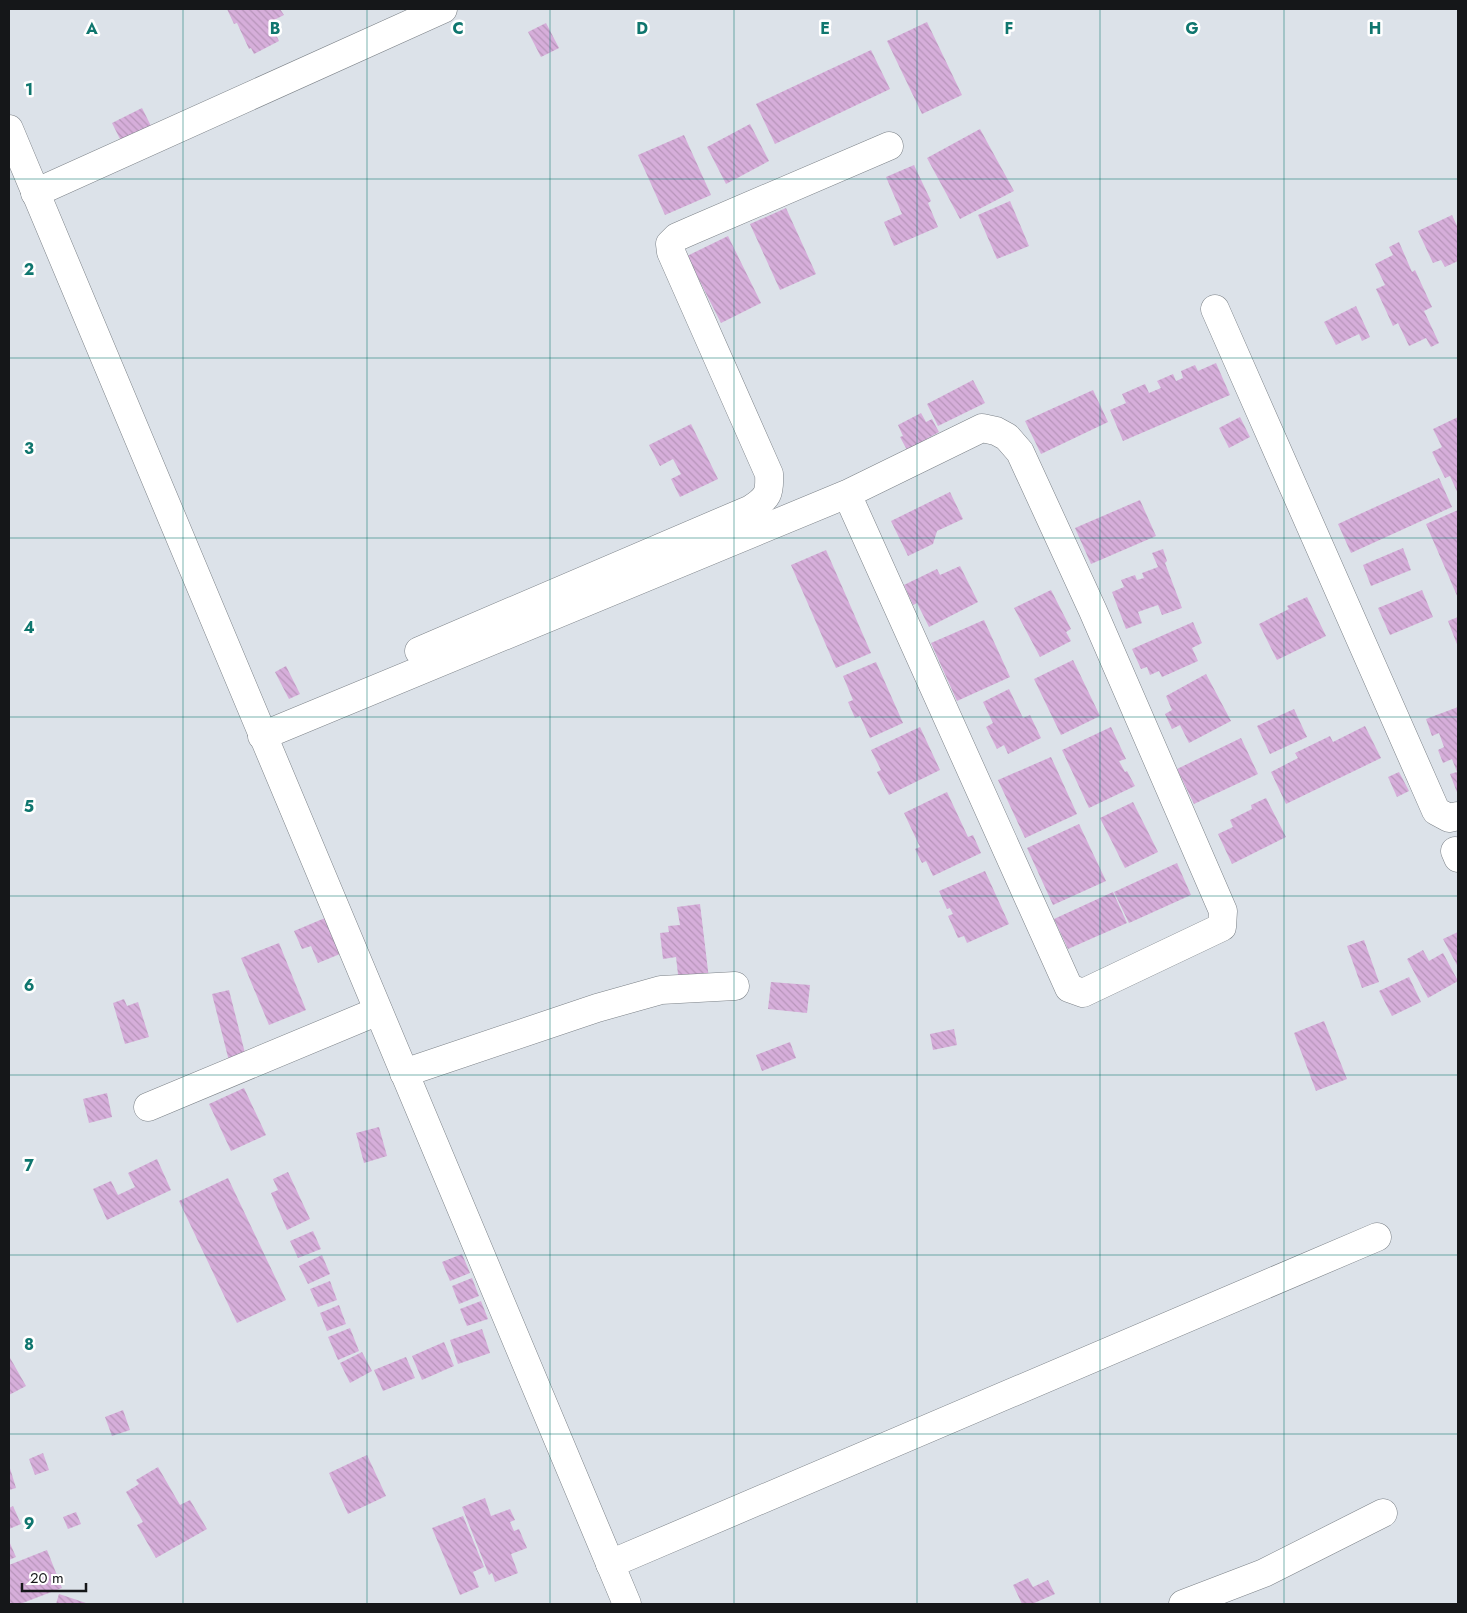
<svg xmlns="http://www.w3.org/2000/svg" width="1467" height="1613" viewBox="0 0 1467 1613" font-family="Jost,sans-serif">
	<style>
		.building { fill: url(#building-back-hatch) }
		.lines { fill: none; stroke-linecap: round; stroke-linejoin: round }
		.minor-casing { stroke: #7b8187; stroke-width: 29 }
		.minor { stroke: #fff; stroke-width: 28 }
		.grid { fill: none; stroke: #0f766e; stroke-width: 1; stroke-opacity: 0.55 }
		.grid-label { font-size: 16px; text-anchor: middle; font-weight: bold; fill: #0f766e; stroke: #fff; stroke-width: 5; stroke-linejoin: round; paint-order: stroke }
	</style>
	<defs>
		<pattern id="building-back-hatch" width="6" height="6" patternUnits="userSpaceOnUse" patternTransform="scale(1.25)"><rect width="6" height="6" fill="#d6aeda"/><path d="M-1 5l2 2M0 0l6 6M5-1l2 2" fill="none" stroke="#b795ba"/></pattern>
	</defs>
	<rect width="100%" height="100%" fill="#dce2e9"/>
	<g class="building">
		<path d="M 227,9 L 280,9 L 284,15 L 270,22 L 279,41 L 254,54 L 251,48 L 249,49 L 237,23 L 234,24 Z"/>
		<path d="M 927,22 L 962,95 L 922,114 L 887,41 Z"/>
		<path d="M 546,23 L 559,48 L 541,57 L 528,32 Z"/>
		<path d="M 871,50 L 890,89 L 775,144 L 756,104 Z"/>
		<path d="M 142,108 L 151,126 L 121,141 L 112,123 Z"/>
		<path d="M 750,124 L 769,161 L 726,184 L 707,147 Z"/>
		<path d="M 980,129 L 1014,191 L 960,219 L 927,158 Z"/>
		<path d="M 684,135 L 711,195 L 665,215 L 638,155 Z"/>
		<path d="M 914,165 L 931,201 L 928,203 L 938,227 L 894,246 L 884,222 L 902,214 L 886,177 Z"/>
		<path d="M 1010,201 L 1029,246 L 997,259 L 978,215 Z"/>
		<path d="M 786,208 L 816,274 L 780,290 L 750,224 Z"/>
		<path d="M 1452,215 L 1458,228 L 1458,261 L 1445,267 L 1441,260 L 1433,263 L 1418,231 Z"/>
		<path d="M 728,236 L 761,303 L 721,323 L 687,256 Z"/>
		<path d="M 1399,242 L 1412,272 L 1415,270 L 1432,307 L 1424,311 L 1439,343 L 1431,347 L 1426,338 L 1409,346 L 1398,323 L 1393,326 L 1376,289 L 1385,285 L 1375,264 L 1393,255 L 1389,247 Z"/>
		<path d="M 1356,306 L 1370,337 L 1362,341 L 1359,334 L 1336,345 L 1324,322 Z"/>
		<path d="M 1216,363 L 1230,395 L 1123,441 L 1110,410 L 1126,403 L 1122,394 L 1145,384 L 1149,393 L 1161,388 L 1157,381 L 1173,374 L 1176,381 L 1183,378 L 1181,371 L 1195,365 L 1198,371 Z"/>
		<path d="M 973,380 L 985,403 L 938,426 L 927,404 Z"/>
		<path d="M 1093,390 L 1108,422 L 1041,454 L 1025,421 Z"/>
		<path d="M 921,413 L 926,422 L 932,419 L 939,432 L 907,450 L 900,437 L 903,436 L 898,425 Z"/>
		<path d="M 1240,417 L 1250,437 L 1229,448 L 1219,428 Z"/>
		<path d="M 1458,417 L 1458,494 L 1450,476 L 1445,478 L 1432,452 L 1442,447 L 1433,429 Z"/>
		<path d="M 691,424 L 718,479 L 680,497 L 671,479 L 681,474 L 673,459 L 660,466 L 649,445 Z"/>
		<path d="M 1439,478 L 1452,507 L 1351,553 L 1338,524 Z"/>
		<path d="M 950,492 L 963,519 L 937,531 L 933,544 L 908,556 L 891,521 Z"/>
		<path d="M 1140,500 L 1156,536 L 1091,564 L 1075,528 Z"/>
		<path d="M 1458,510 L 1458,598 L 1426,524 Z"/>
		<path d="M 1403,548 L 1411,570 L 1371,586 L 1363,565 Z"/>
		<path d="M 1163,549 L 1167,561 L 1165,563 L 1182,608 L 1162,615 L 1158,605 L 1138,612 L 1142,623 L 1126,629 L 1112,592 L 1124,587 L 1121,580 L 1135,575 L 1137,580 L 1144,578 L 1142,573 L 1158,567 L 1152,553 Z"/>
		<path d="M 826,550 L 871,653 L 836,668 L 791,565 Z"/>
		<path d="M 960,566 L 978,602 L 929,627 L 917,603 L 913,605 L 904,585 L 937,569 L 940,575 Z"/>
		<path d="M 1051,590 L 1071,629 L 1066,632 L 1071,641 L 1040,657 L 1014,608 Z"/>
		<path d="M 1422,590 L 1433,617 L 1390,635 L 1378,608 Z"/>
		<path d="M 1307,597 L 1326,636 L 1277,660 L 1259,624 L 1289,609 L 1287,606 Z"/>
		<path d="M 1458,617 L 1458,647 L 1448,621 Z"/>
		<path d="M 984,620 L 1010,677 L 957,701 L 931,643 Z"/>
		<path d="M 1193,622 L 1202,643 L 1192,648 L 1198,661 L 1162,677 L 1159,671 L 1150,675 L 1147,667 L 1141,669 L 1132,649 Z"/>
		<path d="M 1073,660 L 1100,716 L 1061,735 L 1034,679 Z"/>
		<path d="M 876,662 L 903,723 L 870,738 L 860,716 L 855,718 L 848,702 L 853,700 L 843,676 Z"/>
		<path d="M 286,666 L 300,694 L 289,699 L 275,672 Z"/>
		<path d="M 1206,674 L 1231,721 L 1189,743 L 1180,725 L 1172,729 L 1165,714 L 1172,710 L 1166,696 Z"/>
		<path d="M 1009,689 L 1023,718 L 1030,715 L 1041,738 L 1008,754 L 1004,745 L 997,749 L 986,727 L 993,723 L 983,702 Z"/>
		<path d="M 1458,707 L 1458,795 L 1450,774 L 1457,772 L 1452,759 L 1443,763 L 1438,750 L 1444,747 L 1439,733 L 1432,736 L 1426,719 Z"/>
		<path d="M 1294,709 L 1307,737 L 1270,754 L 1257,726 Z"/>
		<path d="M 1365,726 L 1381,758 L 1286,804 L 1271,772 L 1298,758 L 1295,753 L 1330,736 L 1333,742 Z"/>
		<path d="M 920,727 L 940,770 L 889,795 L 877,772 L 881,770 L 871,750 Z"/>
		<path d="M 1111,727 L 1126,759 L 1119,761 L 1125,772 L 1127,771 L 1135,786 L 1089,808 L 1062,750 Z"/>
		<path d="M 1241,738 L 1258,774 L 1194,804 L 1177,769 Z"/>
		<path d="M 1051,757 L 1077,814 L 1025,838 L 998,780 Z"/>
		<path d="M 1399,772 L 1409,791 L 1397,797 L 1388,777 Z"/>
		<path d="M 947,792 L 968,837 L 973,835 L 981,853 L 933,876 L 926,861 L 922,863 L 915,849 L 920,847 L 904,813 Z"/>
		<path d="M 1266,798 L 1286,837 L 1232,864 L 1218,834 L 1233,827 L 1230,820 L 1252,809 L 1251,805 Z"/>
		<path d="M 1133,802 L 1158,852 L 1125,868 L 1100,818 Z"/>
		<path d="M 1079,824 L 1106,881 L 1053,905 L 1027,848 Z"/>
		<path d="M 1177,863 L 1191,895 L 1129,923 L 1114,892 Z"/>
		<path d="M 985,871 L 1009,924 L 967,943 L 964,936 L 958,938 L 948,916 L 953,914 L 950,908 L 947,909 L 939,891 Z"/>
		<path d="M 1113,892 L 1127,923 L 1068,949 L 1054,919 Z"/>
		<path d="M 700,904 L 709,979 L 679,983 L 676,957 L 663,959 L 660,933 L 669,932 L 668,926 L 680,925 L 677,907 Z"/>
		<path d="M 325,918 L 340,954 L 318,963 L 311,946 L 302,949 L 294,931 Z"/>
		<path d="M 1458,932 L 1458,967 L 1443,939 Z"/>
		<path d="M 1364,940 L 1379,982 L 1362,988 L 1347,946 Z"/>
		<path d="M 279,943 L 306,1010 L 269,1025 L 241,958 Z"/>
		<path d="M 1423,950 L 1429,961 L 1443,953 L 1458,981 L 1428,998 L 1407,959 Z"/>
		<path d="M 1409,977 L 1421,1002 L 1392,1016 L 1379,991 Z"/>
		<path d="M 771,982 L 810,985 L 807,1013 L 768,1009 Z"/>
		<path d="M 229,990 L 246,1057 L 229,1061 L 212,994 Z"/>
		<path d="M 124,999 L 127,1006 L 138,1002 L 149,1037 L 125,1044 L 113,1003 Z"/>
		<path d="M 1324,1021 L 1347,1079 L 1316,1091 L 1294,1033 Z"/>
		<path d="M 954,1029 L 957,1045 L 933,1050 L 930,1034 Z"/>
		<path d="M 790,1042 L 796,1058 L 762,1071 L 756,1055 Z"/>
		<path d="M 244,1088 L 266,1135 L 231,1151 L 209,1104 Z"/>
		<path d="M 107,1093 L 112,1117 L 89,1123 L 83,1099 Z"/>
		<path d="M 379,1127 L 387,1156 L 364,1163 L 356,1133 Z"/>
		<path d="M 157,1159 L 171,1190 L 107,1220 L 93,1189 L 111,1181 L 118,1195 L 135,1187 L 128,1173 Z"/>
		<path d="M 288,1172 L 310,1219 L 287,1230 L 271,1193 L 278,1190 L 273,1179 Z"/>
		<path d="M 228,1178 L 286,1300 L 237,1323 L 179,1201 Z"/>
		<path d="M 313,1231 L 321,1249 L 298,1258 L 290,1241 Z"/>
		<path d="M 462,1254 L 470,1273 L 450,1281 L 442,1262 Z"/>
		<path d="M 322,1255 L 330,1274 L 308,1284 L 299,1266 Z"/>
		<path d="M 472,1278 L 479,1296 L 459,1304 L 452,1286 Z"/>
		<path d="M 330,1281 L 337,1300 L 318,1307 L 310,1289 Z"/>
		<path d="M 481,1301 L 488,1319 L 467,1326 L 460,1309 Z"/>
		<path d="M 339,1305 L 346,1324 L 327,1331 L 320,1313 Z"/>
		<path d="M 350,1328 L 359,1351 L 338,1360 L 328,1337 Z"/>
		<path d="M 482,1329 L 490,1353 L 458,1364 L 450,1340 Z"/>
		<path d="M 444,1342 L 454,1366 L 422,1380 L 412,1356 Z"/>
		<path d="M 362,1352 L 372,1371 L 350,1383 L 340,1363 Z"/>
		<path d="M 9,1356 L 26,1386 L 9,1395 Z"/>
		<path d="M 406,1357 L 415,1378 L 383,1391 L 374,1370 Z"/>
		<path d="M 123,1410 L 130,1430 L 112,1436 L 105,1417 Z"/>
		<path d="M 43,1453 L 49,1470 L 35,1475 L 29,1459 Z"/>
		<path d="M 367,1455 L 386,1496 L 348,1514 L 329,1473 Z"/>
		<path d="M 9,1465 L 16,1488 L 9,1490 Z"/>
		<path d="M 158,1467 L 180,1505 L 190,1500 L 207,1529 L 156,1558 L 137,1525 L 143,1522 L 126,1492 L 139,1484 L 136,1480 Z"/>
		<path d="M 485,1498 L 491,1516 L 510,1509 L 515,1520 L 510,1522 L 514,1531 L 519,1529 L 527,1548 L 511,1554 L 518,1573 L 495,1582 L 492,1573 L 489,1575 L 462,1507 Z"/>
		<path d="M 13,1506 L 21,1524 L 9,1529 L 9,1508 Z"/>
		<path d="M 76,1512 L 81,1524 L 68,1529 L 63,1517 Z"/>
		<path d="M 463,1516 L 484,1567 L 473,1572 L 479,1587 L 460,1595 L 432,1528 Z"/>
		<path d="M 9,1541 L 16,1557 L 9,1560 Z"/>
		<path d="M 47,1550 L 62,1588 L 20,1604 L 9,1604 L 9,1565 Z"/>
		<path d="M 1028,1578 L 1033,1587 L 1048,1580 L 1055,1594 L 1032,1604 L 1022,1604 L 1013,1585 Z"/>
		<path d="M 59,1594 L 89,1604 L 56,1604 Z"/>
	</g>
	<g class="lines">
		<g class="minor-casing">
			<g id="minor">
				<path d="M 9,129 L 627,1604"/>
				<path d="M 35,193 L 443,9"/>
				<path d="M 1215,309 L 1436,811 L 1449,818 L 1458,816"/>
				<path d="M 419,651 L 751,509 C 768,498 770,493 769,474 L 671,252 L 670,244 L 677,237 L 693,230 L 889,146"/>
				<path d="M 262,736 L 847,494 L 982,428 L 996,431 L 1007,437 L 1020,452 L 1093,611 L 1223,911 L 1222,927 L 1083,993 L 1069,988 L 847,494"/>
				<path d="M 1455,851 L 1458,858"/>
				<path d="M 404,1073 L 597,1008 L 661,990 L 735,986"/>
				<path d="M 148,1107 L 378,1011"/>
				<path d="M 610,1564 L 1377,1237"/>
				<path d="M 1183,1604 L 1264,1573 L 1383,1513"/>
			</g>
		</g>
		<use href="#minor" class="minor"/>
	</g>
	<path class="grid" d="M 183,9 L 183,1604M 367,9 L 367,1604M 550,9 L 550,1604M 734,9 L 734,1604M 917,9 L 917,1604M 1100,9 L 1100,1604M 1284,9 L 1284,1604M 9,179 L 1458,179M 9,358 L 1458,358M 9,538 L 1458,538M 9,717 L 1458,717M 9,896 L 1458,896M 9,1075 L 1458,1075M 9,1255 L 1458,1255M 9,1434 L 1458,1434"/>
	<g class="grid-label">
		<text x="92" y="34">A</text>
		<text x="275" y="34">B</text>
		<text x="458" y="34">C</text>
		<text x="642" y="34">D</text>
		<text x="825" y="34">E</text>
		<text x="1009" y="34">F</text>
		<text x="1192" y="34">G</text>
		<text x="1375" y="34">H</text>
		<text x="29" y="95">1</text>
		<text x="29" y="275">2</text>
		<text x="29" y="454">3</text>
		<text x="29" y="633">4</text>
		<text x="29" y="812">5</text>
		<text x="29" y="991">6</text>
		<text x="29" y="1171">7</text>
		<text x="29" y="1350">8</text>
		<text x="29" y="1529">9</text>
	</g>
	<rect width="1467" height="1613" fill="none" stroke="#151719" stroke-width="20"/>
	<path d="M22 1583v8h64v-8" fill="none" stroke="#151719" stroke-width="2.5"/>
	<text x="30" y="1583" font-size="15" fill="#151719" stroke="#ffffff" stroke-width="4" paint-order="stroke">20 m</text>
</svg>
